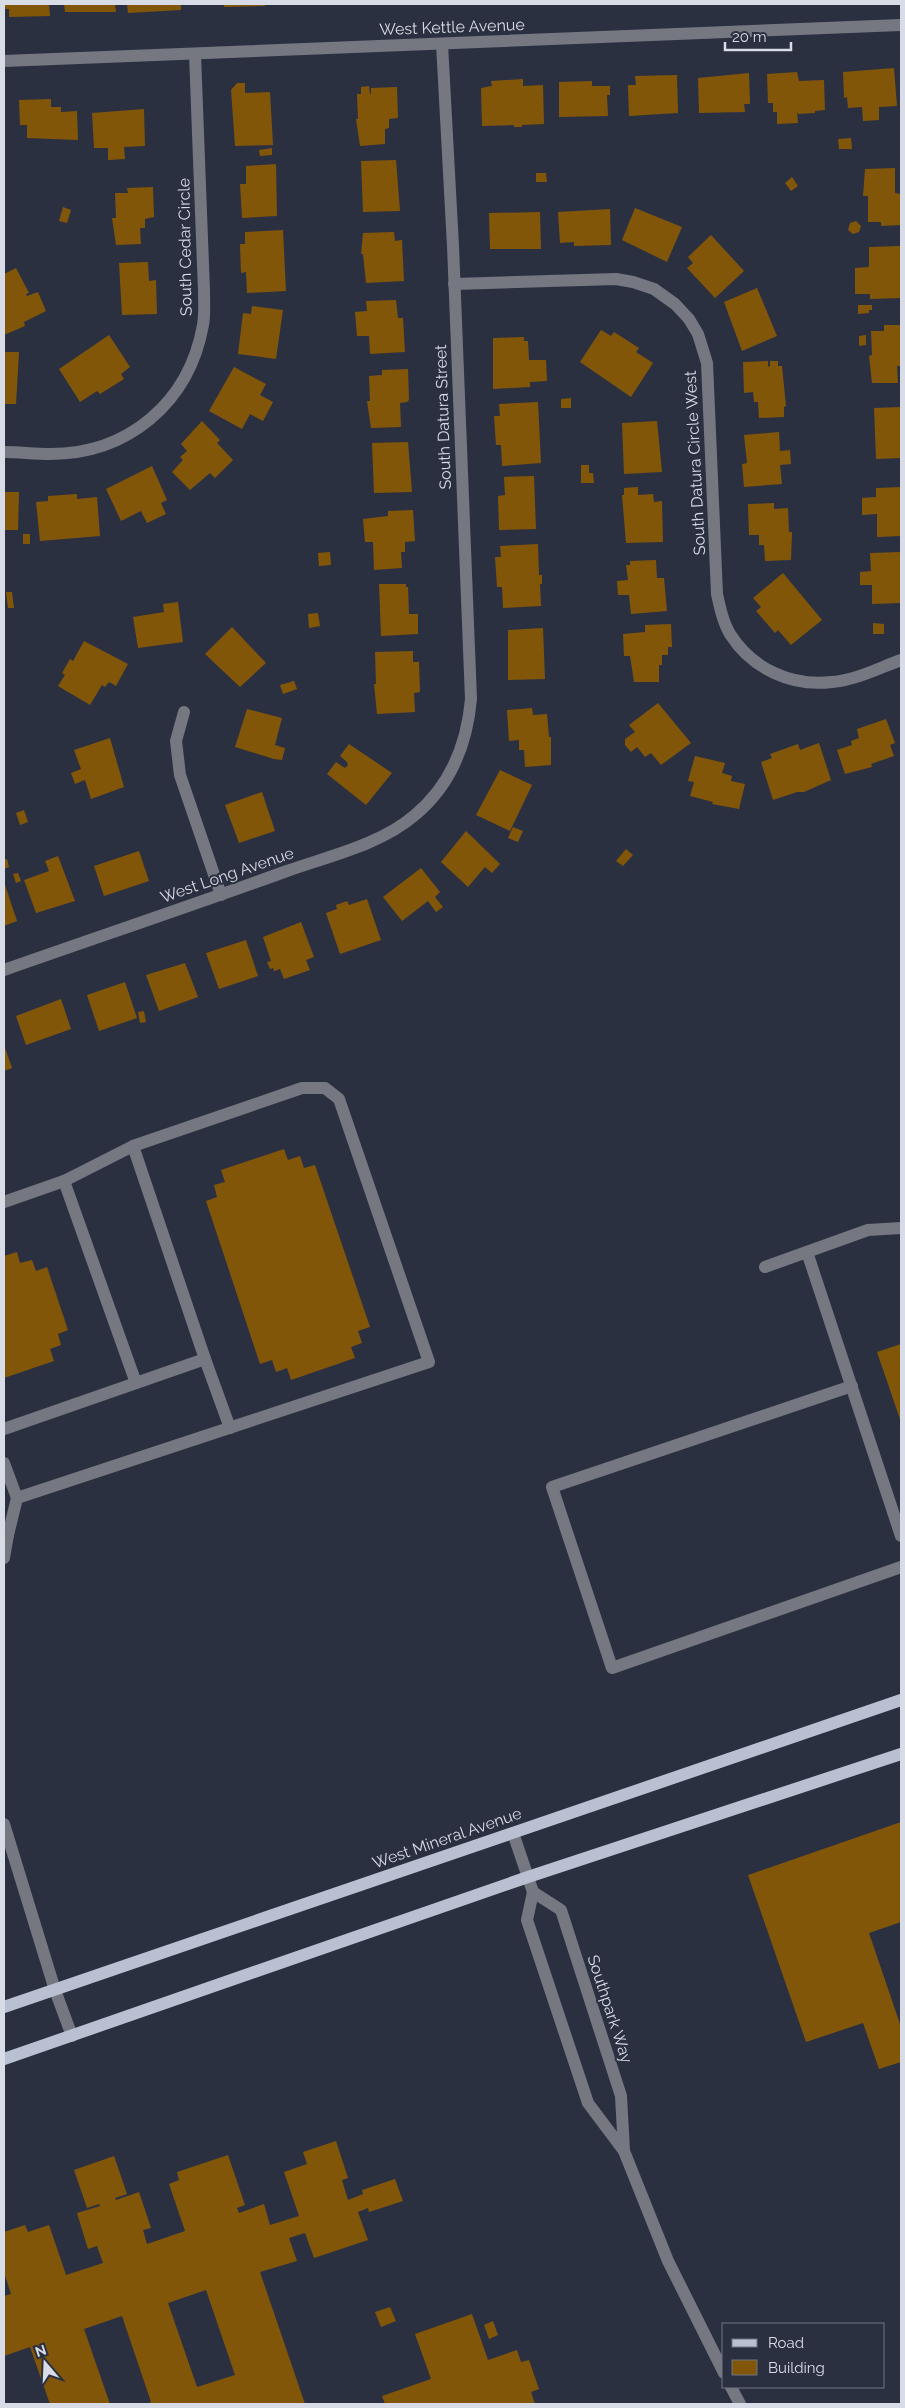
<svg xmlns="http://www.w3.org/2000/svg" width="905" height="2408" viewBox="0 0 905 2408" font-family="Raleway,sans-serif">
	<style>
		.building { fill: #825609; fill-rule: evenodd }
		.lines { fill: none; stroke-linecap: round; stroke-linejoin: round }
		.minor { stroke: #757881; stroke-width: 12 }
		.major { stroke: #b9c0d1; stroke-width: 12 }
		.labels { text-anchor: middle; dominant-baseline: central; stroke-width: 4; stroke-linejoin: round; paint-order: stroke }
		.street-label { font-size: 16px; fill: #d8dce7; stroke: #2b3041 }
	</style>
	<rect width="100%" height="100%" fill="#2b3041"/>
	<g class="building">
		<path d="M 4,4 L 49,4 L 50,16 L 9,17 L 9,9 L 4,9 Z"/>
		<path d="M 64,4 L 115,4 L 116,12 L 65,12 Z"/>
		<path d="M 127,4 L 181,4 L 181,10 L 128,13 Z"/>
		<path d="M 224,4 L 264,4 L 265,6 L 224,7 Z"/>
		<path d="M 894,68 L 897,106 L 879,107 L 879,120 L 863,121 L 862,107 L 848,108 L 847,97 L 844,98 L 843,72 Z"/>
		<path d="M 797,72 L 799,81 L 824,80 L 825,110 L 815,111 L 815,113 L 798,114 L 797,111 L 798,123 L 777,124 L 777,112 L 773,112 L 773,103 L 768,103 L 767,74 Z"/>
		<path d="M 749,73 L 750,104 L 744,104 L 745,112 L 699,113 L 698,78 Z"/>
		<path d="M 677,75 L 678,113 L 629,116 L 628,85 L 636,85 L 635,76 Z"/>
		<path d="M 523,79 L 523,86 L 543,85 L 544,124 L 522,125 L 522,127 L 514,127 L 514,125 L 482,126 L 481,88 L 492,86 L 491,81 Z"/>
		<path d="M 592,81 L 592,86 L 610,86 L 610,95 L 607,95 L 608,116 L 559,117 L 559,82 Z"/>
		<path d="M 237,83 L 245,83 L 245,93 L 270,92 L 273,145 L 235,146 L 231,90 Z"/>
		<path d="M 369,86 L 370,94 L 371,94 L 371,88 L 397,87 L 398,118 L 389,119 L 389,128 L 385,129 L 385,144 L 360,146 L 356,119 L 358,119 L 357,94 L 361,94 L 361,87 Z"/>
		<path d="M 51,99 L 51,107 L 61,107 L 61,112 L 77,111 L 78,140 L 27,138 L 27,125 L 20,125 L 19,100 Z"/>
		<path d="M 144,109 L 145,146 L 124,147 L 125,159 L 108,160 L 108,148 L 94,148 L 92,113 Z"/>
		<path d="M 851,138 L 852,149 L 839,149 L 838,139 Z"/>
		<path d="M 272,148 L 272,155 L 260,156 L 259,150 Z"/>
		<path d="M 396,160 L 400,211 L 363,212 L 361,161 Z"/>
		<path d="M 276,164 L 277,216 L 242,218 L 240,184 L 246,184 L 246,166 Z"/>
		<path d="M 895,168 L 895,193 L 901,194 L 901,225 L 881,226 L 881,222 L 868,222 L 868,196 L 863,196 L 865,169 Z"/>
		<path d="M 536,173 L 546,173 L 547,182 L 536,182 Z"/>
		<path d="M 792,177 L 798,186 L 791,191 L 785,183 Z"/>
		<path d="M 153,187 L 154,217 L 145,219 L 145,228 L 140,228 L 141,244 L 116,245 L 112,218 L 116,218 L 115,193 L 128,193 L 127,188 Z"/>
		<path d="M 63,207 L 71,210 L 67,223 L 59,221 Z"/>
		<path d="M 635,208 L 682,227 L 667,262 L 622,240 Z"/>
		<path d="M 610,209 L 611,245 L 574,246 L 574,242 L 560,243 L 558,212 Z"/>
		<path d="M 540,212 L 541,249 L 490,249 L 489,213 Z"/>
		<path d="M 856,221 L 861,226 L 859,232 L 853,234 L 848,230 L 850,223 Z"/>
		<path d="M 283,230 L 286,291 L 247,293 L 246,272 L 241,273 L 240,244 L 245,244 L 245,232 Z"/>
		<path d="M 394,232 L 395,241 L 402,240 L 404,281 L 366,283 L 363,254 L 361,254 L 363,233 Z"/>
		<path d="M 711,235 L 744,271 L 715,298 L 687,268 L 693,263 L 688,257 Z"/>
		<path d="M 901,246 L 901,298 L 870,299 L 870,294 L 855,294 L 855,268 L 869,267 L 869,247 Z"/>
		<path d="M 148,262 L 149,281 L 156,280 L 157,314 L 122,315 L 119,263 Z"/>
		<path d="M 16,268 L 29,293 L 26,294 L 27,296 L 38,292 L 46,311 L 24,322 L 25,326 L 4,335 L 4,274 Z"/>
		<path d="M 757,288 L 777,336 L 742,351 L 724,302 Z"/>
		<path d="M 396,300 L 398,318 L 403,318 L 405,352 L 370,354 L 369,336 L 357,336 L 355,312 L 367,311 L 366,301 Z"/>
		<path d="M 858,305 L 872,305 L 872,310 L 869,310 L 869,313 L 858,314 Z"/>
		<path d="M 252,306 L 283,310 L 276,359 L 238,354 L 243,313 L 251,314 Z"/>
		<path d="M 884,325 L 901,325 L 901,366 L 897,366 L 898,383 L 872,383 L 869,356 L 872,355 L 871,331 L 884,331 Z"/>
		<path d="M 601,330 L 611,336 L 614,332 L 639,348 L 636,352 L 653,363 L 631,397 L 580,362 Z"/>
		<path d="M 109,335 L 130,367 L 121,374 L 124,379 L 100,394 L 97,391 L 80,402 L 59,369 Z"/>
		<path d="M 866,335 L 866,345 L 859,346 L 859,336 Z"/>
		<path d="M 524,337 L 524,341 L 528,341 L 529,360 L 546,360 L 547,381 L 530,382 L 530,387 L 493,389 L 493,338 Z"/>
		<path d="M 4,352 L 19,352 L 16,404 L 4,404 Z"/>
		<path d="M 768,361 L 768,367 L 770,366 L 770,361 L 778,361 L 778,366 L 782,366 L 786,406 L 784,407 L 784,417 L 759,418 L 758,402 L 754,402 L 753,392 L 744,393 L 743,362 Z"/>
		<path d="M 234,367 L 266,384 L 260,395 L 273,402 L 263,421 L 250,414 L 242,429 L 209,411 Z"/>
		<path d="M 408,369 L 409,400 L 407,402 L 400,403 L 401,427 L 371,428 L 367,401 L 370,401 L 369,376 L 382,375 L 382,370 Z"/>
		<path d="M 571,398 L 571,408 L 561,408 L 561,399 Z"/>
		<path d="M 538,402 L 541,463 L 502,466 L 501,445 L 496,445 L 494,416 L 500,416 L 499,404 Z"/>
		<path d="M 901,407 L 901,458 L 876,459 L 874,408 Z"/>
		<path d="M 202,421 L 220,440 L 217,443 L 233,460 L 215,478 L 210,473 L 190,490 L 172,472 L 183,460 L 180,457 L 187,451 L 181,444 Z"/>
		<path d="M 657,421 L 662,472 L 624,474 L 622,423 Z"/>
		<path d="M 779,432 L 780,451 L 790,450 L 791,464 L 780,465 L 782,484 L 744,487 L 742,464 L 747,463 L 744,435 Z"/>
		<path d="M 408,442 L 412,492 L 374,493 L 372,443 Z"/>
		<path d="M 581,465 L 589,465 L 589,473 L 593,473 L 594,483 L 581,483 Z"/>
		<path d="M 152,466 L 167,500 L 161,503 L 166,514 L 147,523 L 141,511 L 121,521 L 106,489 Z"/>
		<path d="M 534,476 L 536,529 L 499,530 L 498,496 L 505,495 L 504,477 Z"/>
		<path d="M 638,487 L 638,495 L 653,494 L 654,502 L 662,501 L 663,542 L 626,543 L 622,495 L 624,495 L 624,488 Z"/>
		<path d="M 901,487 L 901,536 L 877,537 L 877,514 L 862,515 L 862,498 L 876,497 L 876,488 Z"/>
		<path d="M 4,492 L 19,492 L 18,530 L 4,530 Z"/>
		<path d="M 77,494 L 77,499 L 97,497 L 100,536 L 40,541 L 36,502 L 48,501 L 48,496 Z"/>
		<path d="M 774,503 L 774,509 L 788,508 L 789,532 L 792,532 L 791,560 L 765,561 L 764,545 L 759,545 L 759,535 L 749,535 L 748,504 Z"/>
		<path d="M 413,510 L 415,541 L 405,542 L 405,552 L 401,552 L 402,568 L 374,570 L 373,542 L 365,542 L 363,519 L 388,516 L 388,511 Z"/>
		<rect x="23" y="534" width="7" height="10"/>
		<path d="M 538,544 L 539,575 L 542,575 L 542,584 L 540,584 L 541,606 L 503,608 L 502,587 L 497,587 L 495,557 L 501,557 L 500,546 Z"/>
		<path d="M 330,552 L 331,565 L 319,566 L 318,553 Z"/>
		<path d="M 901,552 L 901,603 L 872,604 L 872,585 L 860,585 L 860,572 L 871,571 L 870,553 Z"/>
		<path d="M 656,560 L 657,578 L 664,578 L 667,611 L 631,614 L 629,595 L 618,595 L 617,581 L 628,580 L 626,565 L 630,565 L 630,561 Z"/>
		<path d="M 783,573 L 822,620 L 791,645 L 778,630 L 775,633 L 756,611 L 761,607 L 753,598 Z"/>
		<path d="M 379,584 L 406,584 L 406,587 L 408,587 L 409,614 L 418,614 L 418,634 L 381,636 Z"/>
		<path d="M 6,592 L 12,592 L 14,608 L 8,608 Z"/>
		<path d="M 178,602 L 183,642 L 138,648 L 133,617 L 164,612 L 163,604 Z"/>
		<path d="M 318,613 L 320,626 L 309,628 L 308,614 Z"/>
		<path d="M 873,623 L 884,624 L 884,634 L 873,634 Z"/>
		<path d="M 671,624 L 672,647 L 668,647 L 668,655 L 662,655 L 662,665 L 659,665 L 659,682 L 634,682 L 630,656 L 624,656 L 623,634 L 645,632 L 645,625 Z"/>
		<path d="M 232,627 L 266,663 L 240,687 L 205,654 Z"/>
		<path d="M 543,628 L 545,679 L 508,680 L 508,630 Z"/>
		<path d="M 84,641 L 128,664 L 116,686 L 109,682 L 105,687 L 102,685 L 90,705 L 58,686 L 65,675 L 62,673 L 70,659 L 73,661 Z"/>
		<path d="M 413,651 L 413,662 L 419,662 L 420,692 L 414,693 L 415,712 L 377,714 L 374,684 L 376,684 L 375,652 Z"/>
		<path d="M 294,681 L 297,689 L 283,694 L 280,685 Z"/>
		<path d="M 658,703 L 691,743 L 661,765 L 651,753 L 645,757 L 637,747 L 631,752 L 625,745 L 625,739 L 635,732 L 629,725 Z"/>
		<path d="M 532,708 L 533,715 L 547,714 L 549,737 L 551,737 L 551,765 L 525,767 L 524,750 L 519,750 L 519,740 L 509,741 L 507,710 Z"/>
		<path d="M 247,709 L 282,718 L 275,745 L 285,748 L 282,760 L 274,759 L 235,747 Z"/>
		<path d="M 886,719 L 895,743 L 890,745 L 894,756 L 871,764 L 872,767 L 845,774 L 837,750 L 852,745 L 851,741 L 859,738 L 857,729 Z"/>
		<path d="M 110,738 L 124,787 L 91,799 L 85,780 L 75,784 L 71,773 L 81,769 L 74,750 Z"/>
		<path d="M 819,743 L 831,780 L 804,792 L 797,792 L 773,800 L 761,762 L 772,758 L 770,754 L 798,744 L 800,750 Z"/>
		<path d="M 349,744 L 392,773 L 366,805 L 327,774 L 336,762 L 345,768 L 348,765 L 347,762 L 340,756 Z"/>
		<path d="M 695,756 L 725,763 L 722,773 L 732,776 L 731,781 L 745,784 L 739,809 L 712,804 L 713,802 L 690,796 L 694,782 L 688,781 Z"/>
		<path d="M 500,770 L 532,785 L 510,831 L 476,815 Z"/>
		<path d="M 262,792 L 275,831 L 239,843 L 225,805 Z"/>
		<path d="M 24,810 L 28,822 L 20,825 L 16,813 Z"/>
		<path d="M 513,827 L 523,831 L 518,842 L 508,838 Z"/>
		<path d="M 466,831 L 500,864 L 492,873 L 485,867 L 468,887 L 441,862 Z"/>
		<path d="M 626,849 L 633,855 L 623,866 L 616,861 Z"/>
		<path d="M 139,851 L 149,881 L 104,896 L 94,866 Z"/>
		<path d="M 58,856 L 75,901 L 36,913 L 24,880 L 49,871 L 45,861 Z"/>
		<path d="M 7,859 L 9,867 L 4,869 L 4,860 Z"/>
		<path d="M 421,868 L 440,892 L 435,897 L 443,907 L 436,912 L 428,901 L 402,921 L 383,897 Z"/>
		<path d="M 18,873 L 21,881 L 16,883 L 13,874 Z"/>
		<path d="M 4,882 L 17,921 L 4,926 Z"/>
		<path d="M 367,899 L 381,940 L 340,954 L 326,913 L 337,909 L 336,905 L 347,901 L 349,905 Z"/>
		<path d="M 301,922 L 314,957 L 306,960 L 310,970 L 284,979 L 280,969 L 274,971 L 273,968 L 270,969 L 267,962 L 271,961 L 263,937 Z"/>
		<path d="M 246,940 L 258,976 L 219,989 L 206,953 Z"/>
		<path d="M 185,963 L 198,997 L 159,1011 L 146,975 Z"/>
		<path d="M 125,982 L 137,1018 L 99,1031 L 87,995 Z"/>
		<path d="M 61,999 L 71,1029 L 26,1045 L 16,1016 Z"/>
		<path d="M 144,1011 L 146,1022 L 140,1023 L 138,1012 Z"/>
		<path d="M 4,1045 L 12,1068 L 4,1071 Z"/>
		<path d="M 284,1149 L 288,1160 L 300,1156 L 304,1168 L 315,1165 L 370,1327 L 358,1331 L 362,1343 L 351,1347 L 355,1358 L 291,1380 L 287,1368 L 276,1372 L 272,1360 L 260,1364 L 206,1201 L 217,1197 L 214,1185 L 225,1182 L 221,1170 Z"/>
		<path d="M 17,1252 L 20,1263 L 32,1260 L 36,1271 L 47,1267 L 68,1330 L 58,1334 L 61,1345 L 50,1349 L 54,1361 L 4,1378 L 4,1256 Z"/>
		<path d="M 901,1344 L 901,1422 L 877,1352 Z"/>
		<path d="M 901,1822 L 901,1922 L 869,1933 L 901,2027 L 901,2062 L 879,2069 L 863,2023 L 806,2042 L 748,1875 Z"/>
		<path d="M 336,2141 L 348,2178 L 342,2180 L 348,2200 L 363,2194 L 362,2190 L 395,2179 L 403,2201 L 369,2212 L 368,2208 L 358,2212 L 368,2240 L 314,2258 L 305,2233 L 289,2238 L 297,2261 L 260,2272 L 305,2404 L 147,2404 L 151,2402 L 122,2316 L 84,2329 L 110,2404 L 50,2404 L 30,2347 L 4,2356 L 4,2296 L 11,2294 L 4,2272 L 4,2232 L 25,2225 L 28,2232 L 49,2225 L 66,2275 L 103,2263 L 97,2246 L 88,2249 L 77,2213 L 100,2206 L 99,2204 L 87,2208 L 74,2170 L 114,2156 L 127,2194 L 115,2198 L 116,2200 L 139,2192 L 151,2228 L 143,2230 L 147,2244 L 185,2231 L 169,2184 L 179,2180 L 177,2172 L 228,2155 L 245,2205 L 237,2208 L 239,2213 L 264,2204 L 270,2225 L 299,2216 L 284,2172 L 307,2164 L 303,2152 ZM 206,2290 L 235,2375 L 197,2387 L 168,2303 Z"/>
		<path d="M 390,2307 L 396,2321 L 381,2327 L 375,2312 Z"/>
		<path d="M 472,2314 L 488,2360 L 517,2350 L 521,2362 L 529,2360 L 539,2389 L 531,2392 L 535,2404 L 385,2404 L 382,2396 L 431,2379 L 415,2334 Z"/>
		<path d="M 493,2321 L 498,2335 L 489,2339 L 484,2325 Z"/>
	</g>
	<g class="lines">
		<g class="minor">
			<path d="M 4,61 L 901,25"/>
			<path d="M 454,284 L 616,279 L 633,282 L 654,289 L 675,304 L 689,319 L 698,334 L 707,363 L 717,594 C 720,608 723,622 730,634 C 752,669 792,687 832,682 C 856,680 879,668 901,660"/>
			<path d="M 4,452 C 19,452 34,454 50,454 C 128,454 189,403 203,325 C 205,314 204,302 204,291 L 195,54"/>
			<path d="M 184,712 L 176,741 L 180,775 L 221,895"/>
			<path d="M 4,970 C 98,937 193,905 287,871 C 329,856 380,845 415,815 C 451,785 467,744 471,699 L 453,246 L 442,44"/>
			<path d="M 64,1181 L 136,1383"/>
			<path d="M 4,1202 L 64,1181 L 133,1146 L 302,1088 L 325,1088 L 339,1099 L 429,1362 L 17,1498 L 8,1535"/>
			<path d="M 807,1252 L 901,1536"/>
			<path d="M 765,1267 L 868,1230 L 901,1228"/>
			<path d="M 205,1359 L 230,1428"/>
			<path d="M 852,1386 L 552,1487 L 612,1668 L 901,1567"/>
			<path d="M 4,1429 L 205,1359 L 133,1146"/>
			<path d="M 4,1463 L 17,1498"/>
			<path d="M 4,1538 L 8,1535 L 4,1558"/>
			<path d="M 4,1824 L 55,1990 L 72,2036"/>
			<path d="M 513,1833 L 533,1892 L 527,1920 L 588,2103 L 624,2151 L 668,2261 L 724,2373"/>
			<path d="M 533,1892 L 561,1910 L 621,2096 L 624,2151"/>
			<path d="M 731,2387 L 740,2404"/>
		</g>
		<g class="major">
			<path d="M 4,2007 L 901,1700"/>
			<path d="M 4,2059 L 528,1877 L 901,1754"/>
		</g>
	</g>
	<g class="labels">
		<g class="street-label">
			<text transform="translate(452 27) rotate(-2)">West Kettle Avenue</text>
			<text transform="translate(185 247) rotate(-91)">South Cedar Circle</text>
			<text transform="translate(443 417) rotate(-92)">South Datura Street</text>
			<text transform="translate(695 463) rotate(-93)">South Datura Circle West</text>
			<text transform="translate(227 875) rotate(-19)">West Long Avenue</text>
			<text transform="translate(447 1838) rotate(-19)">West Mineral Avenue</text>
			<text transform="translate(610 2009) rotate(72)">Southpark Way</text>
		</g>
	</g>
	<rect width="905" height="2408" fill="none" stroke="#d8dce7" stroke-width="10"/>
	<rect x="722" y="2323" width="162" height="65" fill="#2b3041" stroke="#707583"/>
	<rect x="732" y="2339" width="25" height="8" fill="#b9c0d1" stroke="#707583"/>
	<text x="768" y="2348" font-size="15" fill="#d8dce7">Road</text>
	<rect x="732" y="2360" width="25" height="15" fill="#825609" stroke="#707583"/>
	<text x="768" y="2373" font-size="15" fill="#d8dce7">Building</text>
	<g transform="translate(45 2363) rotate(341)" stroke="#2b3041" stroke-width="4" paint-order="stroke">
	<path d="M0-4L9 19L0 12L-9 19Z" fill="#d8dce7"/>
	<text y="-8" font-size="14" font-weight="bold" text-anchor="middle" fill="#d8dce7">N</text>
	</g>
	<path d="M725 42v8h66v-8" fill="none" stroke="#d8dce7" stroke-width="2.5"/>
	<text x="732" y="42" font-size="15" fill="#d8dce7" stroke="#2b3041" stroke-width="4" paint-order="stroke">20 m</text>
</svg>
